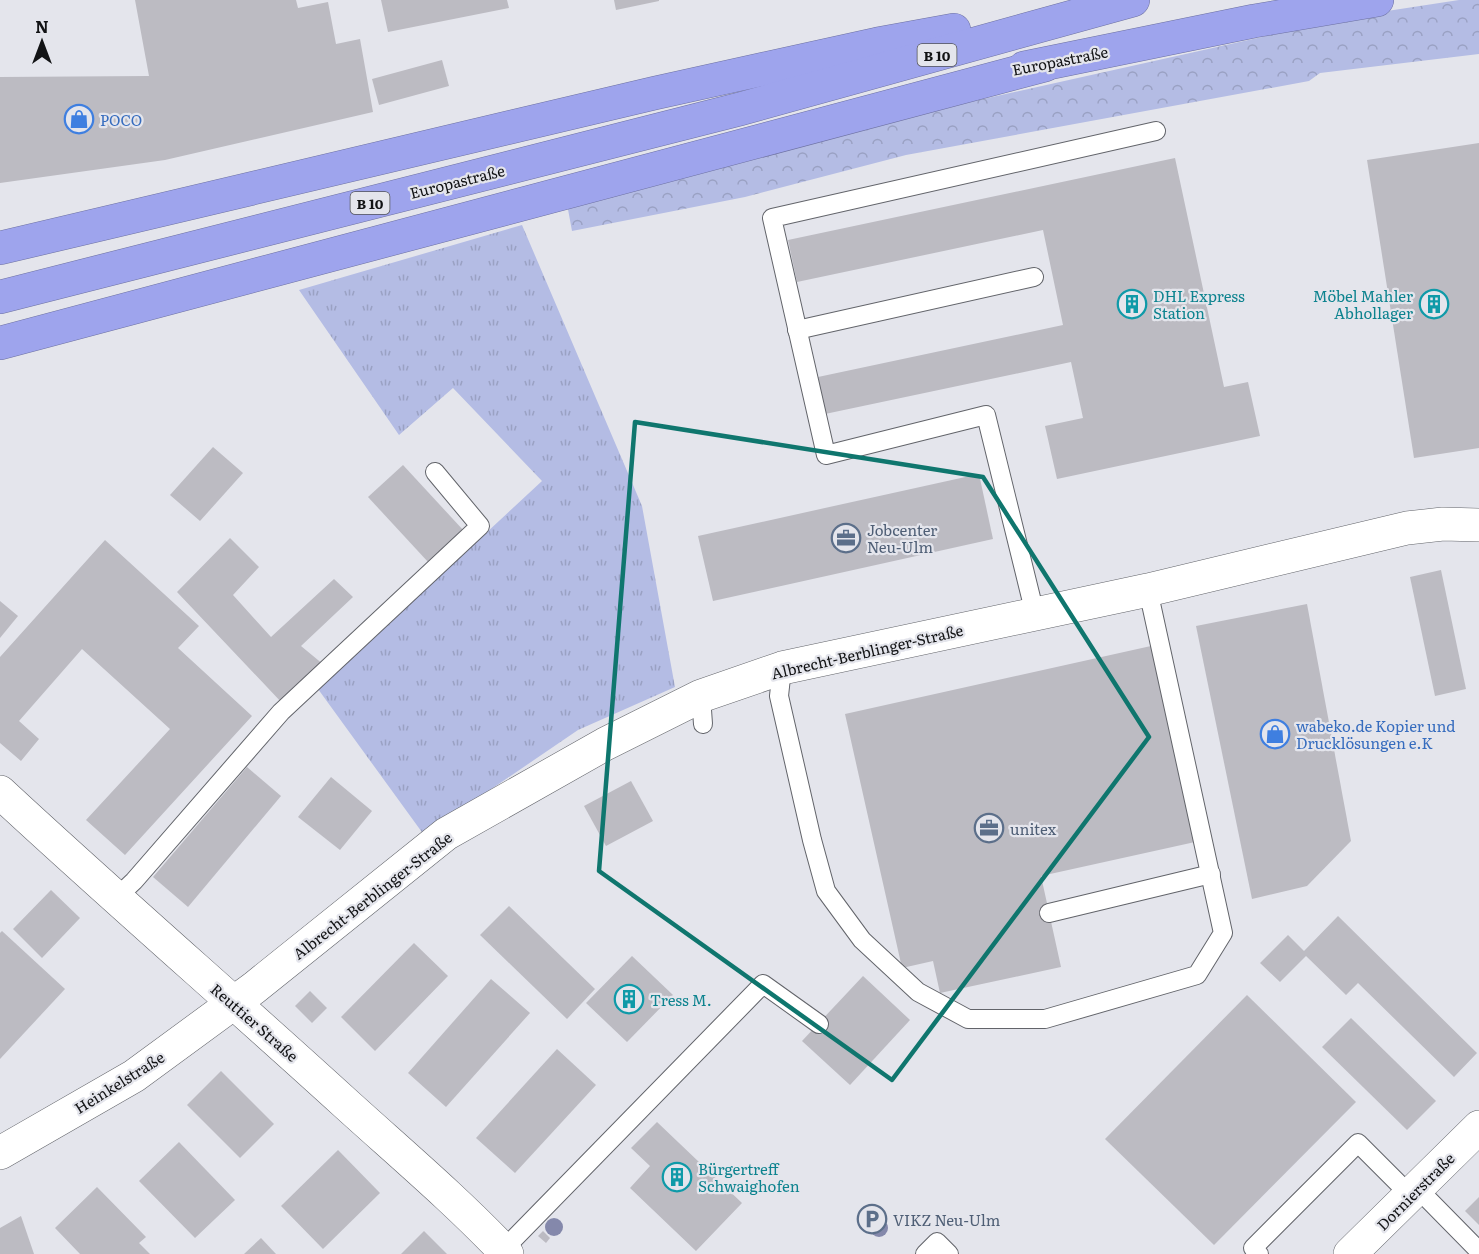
<svg xmlns="http://www.w3.org/2000/svg" width="1479" height="1254" viewBox="0 0 1479 1254" font-family="Literata,serif">
	<style>
		.grass { fill: url(#grass-tufts) }
		.forest { fill: url(#forest-crowns) }
		.building { fill: #bcbbc2 }
		.lines { fill: none; stroke-linecap: round; stroke-linejoin: round }
		.lane-casing { stroke: #62646a; stroke-width: 20 }
		.street-casing { stroke: #62646a; stroke-width: 34 }
		.secondary-casing { stroke: #62646a; stroke-width: 34 }
		.highway-casing { stroke: #6d71a1; stroke-width: 34 }
		.lane { stroke: #fff; stroke-width: 18 }
		.street { stroke: #fff; stroke-width: 33 }
		.secondary { stroke: #fff; stroke-width: 33 }
		.highway { stroke: #9ea4ed; stroke-width: 33 }
		.tree { fill: #8488ab }
		.marked { fill: none; stroke: #0f766e; stroke-width: 4.5; stroke-linejoin: round }
		.labels { text-anchor: middle; dominant-baseline: central; stroke-width: 4.5; stroke-linejoin: round; paint-order: stroke }
		.shield { fill: #e4e5ec; stroke: #515256; stroke-width: 1.5 }
		.shield-label { font-size: 14px; font-weight: bold; fill: #121315 }
		.street-label { font-size: 15px; fill: #121315; stroke: #e4e5ec }
		.shop-label { font-size: 15px; fill: #366cbe; stroke: #e4e5ec; text-anchor: start }
		.culture-label { font-size: 15px; fill: #0d838f; stroke: #e4e5ec; text-anchor: start }
		.service-label { font-size: 15px; fill: #4e5e75; stroke: #e4e5ec; text-anchor: start }
	</style>
	<defs>
		<pattern id="grass-tufts" width="24" height="20" patternUnits="userSpaceOnUse" patternTransform="scale(1.5)"><rect width="24" height="20" fill="#b4bce4"/><path d="M3 7l-1-3M5 7V3M7 7l1-3M15 17l-1-3M17 17v-4M19 17l1-3" fill="none" stroke="#9aa1c3"/></pattern>
		<pattern id="forest-crowns" width="20" height="18" patternUnits="userSpaceOnUse" patternTransform="scale(1.5)"><rect width="20" height="18" fill="#b4bce4"/><path d="M2 6a3 3 0 1 1 6 0M12 15a3 3 0 1 1 6 0" fill="none" stroke="#9aa1c3"/></pattern>
	</defs>
	<rect width="100%" height="100%" fill="#e4e5ec"/>
	<path class="grass" d="M 522,225 L 642,506 L 675,687 L 578,730 L 424,835 L 318,689 L 542,481 L 453,388 L 399,435 L 299,290 Z"/>
	<path class="forest" d="M 1459,0 L 1479,0 L 1479,54 L 1320,73 L 1309,81 L 906,155 L 745,197 L 572,231 L 567,204 L 920,113 L 1361,15 Z"/>
	<g class="building">
		<path d="M 135,0 L 296,0 L 298,8 L 328,2 L 336,44 L 360,39 L 373,112 L 165,160 L 0,183 L 0,77 L 149,76 Z"/>
		<path d="M 381,0 L 507,0 L 509,8 L 388,32 Z"/>
		<path d="M 614,0 L 659,0 L 659,1 L 616,10 Z"/>
		<path d="M 442,60 L 449,86 L 379,105 L 372,79 Z"/>
		<path d="M 1479,143 L 1479,448 L 1414,458 L 1367,160 Z"/>
		<path d="M 1175,158 L 1224,387 L 1248,382 L 1260,436 L 1057,479 L 1045,426 L 1083,418 L 1071,362 L 825,414 L 818,377 L 1063,325 L 1043,230 L 797,282 L 788,240 Z"/>
		<path d="M 213,447 L 243,473 L 200,521 L 170,495 Z"/>
		<path d="M 403,465 L 464,531 L 429,563 L 368,497 Z"/>
		<path d="M 979,474 L 993,539 L 713,601 L 698,536 Z"/>
		<path d="M 230,538 L 259,567 L 233,595 L 271,637 L 334,579 L 353,597 L 301,646 L 324,665 L 283,704 L 177,592 Z"/>
		<path d="M 105,540 L 199,626 L 178,648 L 252,716 L 125,855 L 86,820 L 170,729 L 82,649 L 19,721 L 39,739 L 21,761 L 0,743 L 0,657 Z"/>
		<path d="M 1441,570 L 1466,689 L 1435,696 L 1410,577 Z"/>
		<path d="M 0,601 L 18,616 L 0,638 Z"/>
		<path d="M 1307,604 L 1351,841 L 1307,886 L 1252,899 L 1196,626 Z"/>
		<path d="M 1151,646 L 1195,842 L 1041,876 L 1061,967 L 940,993 L 933,961 L 902,968 L 845,714 Z"/>
		<path d="M 247,767 L 281,796 L 188,907 L 153,877 Z"/>
		<path d="M 331,777 L 372,811 L 340,850 L 298,817 Z"/>
		<path d="M 631,781 L 653,821 L 606,846 L 584,806 Z"/>
		<path d="M 51,890 L 80,918 L 42,958 L 13,929 Z"/>
		<path d="M 509,906 L 595,989 L 567,1019 L 480,935 Z"/>
		<path d="M 1338,916 L 1477,1053 L 1454,1077 L 1358,983 L 1346,995 L 1306,956 L 1280,982 L 1260,963 L 1288,935 L 1304,951 Z"/>
		<path d="M 2,931 L 65,989 L 0,1059 L 0,933 Z"/>
		<path d="M 414,943 L 448,976 L 375,1051 L 341,1017 Z"/>
		<path d="M 632,956 L 673,995 L 627,1042 L 586,1003 Z"/>
		<path d="M 863,976 L 910,1020 L 850,1085 L 802,1041 Z"/>
		<path d="M 491,979 L 530,1013 L 446,1107 L 408,1073 Z"/>
		<path d="M 310,991 L 327,1008 L 312,1023 L 295,1006 Z"/>
		<path d="M 1247,995 L 1356,1102 L 1214,1245 L 1105,1139 Z"/>
		<path d="M 1351,1018 L 1436,1101 L 1407,1130 L 1322,1047 Z"/>
		<path d="M 557,1049 L 596,1085 L 515,1173 L 476,1138 Z"/>
		<path d="M 221,1071 L 274,1124 L 240,1158 L 187,1105 Z"/>
		<path d="M 657,1122 L 742,1203 L 696,1251 L 630,1188 L 650,1166 L 631,1148 Z"/>
		<path d="M 179,1142 L 235,1200 L 195,1238 L 139,1181 Z"/>
		<path d="M 338,1150 L 380,1193 L 323,1249 L 281,1206 Z"/>
		<path d="M 97,1187 L 146,1237 L 139,1243 L 150,1254 L 80,1254 L 55,1228 Z"/>
		<path d="M 1479,1197 L 1479,1225 L 1465,1211 Z"/>
		<path d="M 21,1216 L 34,1254 L 0,1254 L 0,1228 Z"/>
		<path d="M 424,1231 L 447,1254 L 401,1254 Z"/>
		<path d="M 543,1231 L 550,1238 L 546,1243 L 538,1236 Z"/>
		<path d="M 261,1238 L 276,1254 L 244,1254 Z"/>
	</g>
	<g class="lines">
		<g class="lane-casing">
			<g id="lane">
				<path d="M 797,330 L 1034,277"/>
				<path d="M 1035,614 L 986,415 L 826,455 L 772,218 L 1156,131"/>
				<path d="M 782,668 L 779,696 L 812,840 L 826,891 L 862,940 L 918,992 L 968,1019 L 1045,1019 L 1197,975 L 1223,933 L 1148,590"/>
				<path d="M 701,696 L 703,724"/>
				<path d="M 115,899 L 134,881 L 281,712 L 480,526 L 435,472"/>
				<path d="M 1049,913 L 1211,874"/>
				<path d="M 1417,1188 L 1479,1251"/>
				<path d="M 503,1250 L 763,984 L 819,1024"/>
				<path d="M 925,1254 L 937,1242 L 949,1254"/>
				<path d="M 1259,1254 L 1253,1248 L 1358,1143 L 1410,1195"/>
			</g>
		</g>
		<g class="street-casing">
			<path id="street" d="M 0,1153 L 134,1076 L 254,988 L 446,834 L 605,744 L 701,696 L 782,668 L 1148,590 L 1407,528 L 1443,524 L 1479,525"/>
		</g>
		<g class="secondary-casing">
			<g id="secondary">
				<path d="M 0,792 C 113,897 230,998 344,1102 C 399,1152 456,1200 507,1254"/>
				<path d="M 1350,1254 L 1479,1127"/>
			</g>
		</g>
		<g class="highway-casing">
			<g id="highway">
				<path d="M 1024,68 L 1254,21 L 1377,0"/>
				<path d="M 0,248 L 655,93 L 877,44 L 954,30"/>
				<path d="M 0,297 L 740,109 L 1133,0"/>
				<path d="M 0,343 L 1045,65"/>
			</g>
		</g>
		<use href="#lane" class="lane"/>
		<use href="#street" class="street"/>
		<use href="#secondary" class="secondary"/>
		<use href="#highway" class="highway"/>
	</g>
	<g class="tree">
		<circle cx="554" cy="1227" r="9"/>
		<circle cx="879" cy="1228" r="9"/>
	</g>
	<path class="marked" d="M 635,422 L 983,477 L 1149,737 L 892,1080 L 599,871 Z"/>
	<defs>
		<g id="shop-ring" transform="scale(1.5)"><circle r="9.5" fill="#e4e5ec" stroke="#3f7fe0" stroke-width="1.5"/><path d="M-5-2.5h2.3a2.7 3.5 0 0 1 5.4 0H5L5.5 6h-11ZM-1.5-2.5h3a1.5 2.3 0 0 0-3 0Z" fill="#3f7fe0"/></g>
		<g id="building-ring" transform="scale(1.5)"><circle r="9.5" fill="#e4e5ec" stroke="#0f9aa8" stroke-width="1.5"/><path d="M-4-6H4V6H1V3H-1V6H-4ZM-2.5-4.3h1.7v1.8h-1.7ZM.8-4.3h1.7v1.8H.8ZM-2.5-1h1.7V.8h-1.7ZM.8-1h1.7V.8H.8Z" fill="#0f9aa8"/></g>
		<g id="office-ring" transform="scale(1.5)"><circle r="9.5" fill="#e4e5ec" stroke="#5c6f8a" stroke-width="1.5"/><path d="M-6-3h4V-5.5h4V-3h4V5H-6ZM-1-4.5V-3h2v-1.5ZM-6 0V1H6V0Z" fill="#5c6f8a"/></g>
		<g id="parking-ring" transform="scale(1.5)"><circle r="9.5" fill="#e4e5ec" stroke="#5c6f8a" stroke-width="1.5"/><path d="M-3.5-5.5H1a3.5 3.5 0 0 1 0 7H-1V5.5H-3.5ZM-1-3.4V-.6H.8a1.4 1.4 0 0 0 0-2.8Z" fill="#5c6f8a"/></g>
	</defs>
	<g fill-rule="evenodd">
		<use href="#shop-ring" x="79" y="119"/>
		<use href="#building-ring" x="1132" y="304"/>
		<use href="#building-ring" x="1434" y="304"/>
		<use href="#office-ring" x="846" y="538"/>
		<use href="#shop-ring" x="1275" y="734"/>
		<use href="#office-ring" x="989" y="828"/>
		<use href="#building-ring" x="629" y="999"/>
		<use href="#building-ring" x="677" y="1177"/>
		<use href="#parking-ring" x="872" y="1219"/>
	</g>
	<g class="labels">
		<g class="shield">
			<rect x="917.5" y="44" width="39" height="22" rx="4.5"/>
			<rect x="350.5" y="192" width="39" height="22" rx="4.5"/>
		</g>
		<g class="shield-label">
			<text x="937" y="55">B 10</text>
			<text x="370" y="203">B 10</text>
		</g>
		<g class="street-label">
			<text transform="translate(1060 60) rotate(-11)">Europastraße</text>
			<text transform="translate(457 181) rotate(-14)">Europastraße</text>
			<text transform="translate(867 651) rotate(-13)">Albrecht-Berblinger-Straße</text>
			<text transform="translate(372 895) rotate(-38)">Albrecht-Berblinger-Straße</text>
			<text transform="translate(255 1022) rotate(41)">Reuttier Straße</text>
			<text transform="translate(119 1082) rotate(-32)">Heinkelstraße</text>
			<text transform="translate(1415 1191) rotate(-45)">Dornierstraße</text>
		</g>
		<g class="shop-label">
			<text x="100" y="119">POCO</text>
			<text x="1296" y="725">wabeko.de Kopier und<tspan x="1296" dy="17">Drucklösungen e.K</tspan></text>
		</g>
		<g class="culture-label">
			<text x="1153" y="295">DHL Express<tspan x="1153" dy="17">Station</tspan></text>
			<text x="1413" y="295" text-anchor="end">Möbel Mahler<tspan x="1413" dy="17">Abhollager</tspan></text>
			<text x="650" y="999">Tress M.</text>
			<text x="698" y="1168">Bürgertreff<tspan x="698" dy="17">Schwaighofen</tspan></text>
		</g>
		<g class="service-label">
			<text x="867" y="529">Jobcenter<tspan x="867" dy="17">Neu-Ulm</tspan></text>
			<text x="1010" y="828">unitex</text>
			<text x="893" y="1219">VIKZ Neu-Ulm</text>
		</g>
	</g>
	<g transform="translate(42 42)" stroke="#e4e5ec" stroke-width="4.5" paint-order="stroke">
	<path d="M0-4.5L10 22L0 15L-10 22Z" fill="#121315"/>
	<text y="-9" font-size="16" font-weight="bold" text-anchor="middle" fill="#121315">N</text>
	</g>
</svg>
